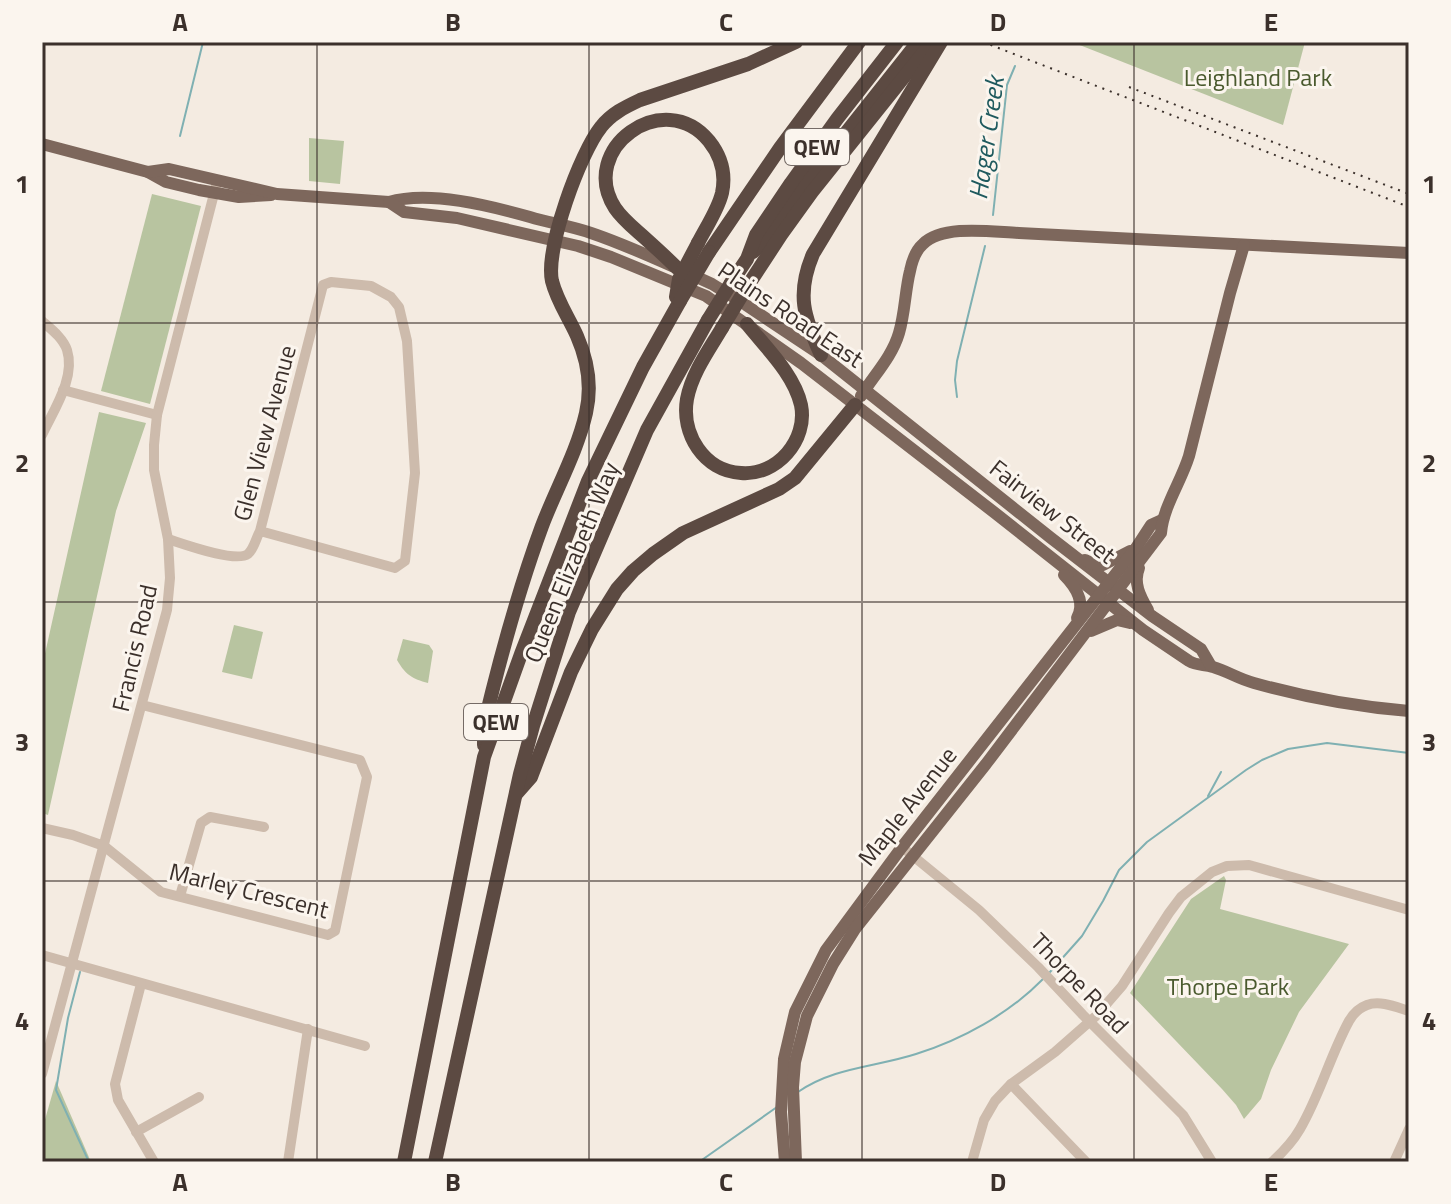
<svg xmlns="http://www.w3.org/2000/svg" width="1451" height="1204" viewBox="0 0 1451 1204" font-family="'Titillium Web',sans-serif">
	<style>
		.green { fill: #b8c4a0 }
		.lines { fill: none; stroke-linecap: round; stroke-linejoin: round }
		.stream { stroke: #7fb0b2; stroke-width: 2 }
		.minor { stroke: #cdbbac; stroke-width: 10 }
		.major { stroke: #7d675c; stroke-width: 12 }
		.highway { stroke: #5c4a42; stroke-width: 14 }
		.rail { stroke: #3b302b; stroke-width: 2; stroke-dasharray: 2 6; stroke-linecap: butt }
		.highway-bridge { stroke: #5c4a42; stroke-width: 14 }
		.grid { fill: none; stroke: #3b302b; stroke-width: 2; stroke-opacity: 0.55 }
		.labels { text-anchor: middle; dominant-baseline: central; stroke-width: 6; stroke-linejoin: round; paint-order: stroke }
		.shield { fill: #fbf5ee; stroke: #756b66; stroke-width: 2 }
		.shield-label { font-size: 22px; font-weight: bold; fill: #3b302b }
		.park-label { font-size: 24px; fill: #4a5a2e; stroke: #fbf5ee }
		.street-label { font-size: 24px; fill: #3b302b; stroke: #fbf5ee }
		.water-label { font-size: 26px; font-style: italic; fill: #1f5a5e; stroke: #fbf5ee }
		.neatline { fill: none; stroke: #3b302b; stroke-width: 3 }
		.grid-label { font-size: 26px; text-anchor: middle; font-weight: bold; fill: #3b302b }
	</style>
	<rect width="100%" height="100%" fill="#f4ebe1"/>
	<g class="green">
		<path d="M 1072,42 L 1305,42 L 1283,125 Z"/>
		<path d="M 309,138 L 344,141 L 340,184 L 309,181 Z"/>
		<path d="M 152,194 L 201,206 L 150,404 L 101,391 Z"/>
		<path d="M 99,412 L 146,423 L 116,511 L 48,815 L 42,813 L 42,667 Z"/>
		<path d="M 234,625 L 263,632 L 252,679 L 222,672 Z"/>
		<path d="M 403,639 L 429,645 L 433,651 L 428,683 C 412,679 405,674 397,660 Z"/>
		<path d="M 1224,876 L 1226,880 L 1220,909 L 1349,944 L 1299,1012 L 1271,1070 L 1261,1099 L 1244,1119 L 1236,1105 L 1222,1089 L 1130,993 L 1191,899 Z"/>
		<path d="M 56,1081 L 91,1162 L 42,1162 L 42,1130 Z"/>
	</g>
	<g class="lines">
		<g class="stream">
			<path d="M 180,136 L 203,42"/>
			<path d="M 993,215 L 1007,85 L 1015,66"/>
			<path d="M 957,397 L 955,380 L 957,361 L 985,246"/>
			<path d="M 1208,796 L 1221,772"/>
			<path d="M 80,972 L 68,1018 L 56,1090 L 89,1162"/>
			<path d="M 1050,972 L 1082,936 L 1103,901 L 1119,870 L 1147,842 L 1246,770 L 1262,760 L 1288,749 L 1327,743 L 1409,753"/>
			<path d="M 798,1092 C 834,1067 876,1067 916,1054 C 961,1040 1009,1014 1043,979"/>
			<path d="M 699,1162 L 777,1107"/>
		</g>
		<g class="minor">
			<path d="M 42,321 C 51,329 63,338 67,350 C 76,378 53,411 42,435"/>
			<path d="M 63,390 L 157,415"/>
			<path d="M 168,539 C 184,544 235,563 248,554 C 254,549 256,538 260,531 L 323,285 L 331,282 L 371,286 L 391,297 L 399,307 L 407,341 L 415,473 L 405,561 L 395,568 L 260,531"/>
			<path d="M 42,828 L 73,835 L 104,846 L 161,892 L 328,935 L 335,931 L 367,777 L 360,760 L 142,705"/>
			<path d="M 902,847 L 979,910 L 1038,967 L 1083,1015 L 1183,1115 L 1212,1162"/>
			<path d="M 180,896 L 201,823 L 210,817 L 264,827"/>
			<path d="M 42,955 L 365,1046"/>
			<path d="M 141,984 L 115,1084 L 118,1100 L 154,1162"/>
			<path d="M 42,1074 L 167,610 L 170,578 L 168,539 L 154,470 L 154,445 L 157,415 L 216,186"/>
			<path d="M 1011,1084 L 1086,1162"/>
			<path d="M 136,1132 L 199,1097"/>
			<path d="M 288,1162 L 308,1029"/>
			<path d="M 972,1162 L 984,1120 L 995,1101 L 1011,1084 L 1055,1052 L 1096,1016 L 1122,986 L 1169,913 L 1181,897 L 1212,872 L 1227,866 L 1249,865 L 1409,910"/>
			<path d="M 1272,1162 C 1283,1152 1292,1143 1300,1129 C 1320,1095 1330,1056 1349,1021 C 1353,1014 1359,1008 1367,1005 C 1380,1000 1396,1007 1409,1011"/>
			<path d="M 1394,1162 L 1409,1129"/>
		</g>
		<g class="major">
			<path d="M 42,144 L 148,172 L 166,182 L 199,190 L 239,197 L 271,195"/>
			<path d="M 148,172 L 169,169 L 277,194 L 389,202 C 429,190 491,206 530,217 C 550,223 571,226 591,233 C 618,242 645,254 672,266"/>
			<path d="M 389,202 L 404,212 L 457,218 L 578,246 L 611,257 L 706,296 L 801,363 L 995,513 L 1143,630 L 1189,661 C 1197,666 1204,664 1213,667 C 1227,671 1239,679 1254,683 C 1304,697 1357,707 1409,711"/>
			<path d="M 688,273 L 712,284 L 746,305 L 821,355 L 1051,538 L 1152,616 L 1201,649 L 1211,666"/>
			<path d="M 861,396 C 874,375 892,357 899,333 C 905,313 905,291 910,271 C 912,261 915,251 923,244 C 943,224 993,232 1019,233 L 1409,253"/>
			<path d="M 1085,560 L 1098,566 L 1103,565 L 1130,551"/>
			<path d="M 1139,568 C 1133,583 1140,596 1148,610"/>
			<path d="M 1064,575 C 1076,587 1086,602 1077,618"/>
			<path d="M 1091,631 L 1117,620 L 1130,623"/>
			<path d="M 785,1162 L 781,1112 L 784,1059 L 795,1012 L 826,950 L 902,847 L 1136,548 L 1151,525 L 1162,520"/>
			<path d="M 796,1162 L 793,1087 L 795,1062 L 807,1016 L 833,964 L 855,929 L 986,764 L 1161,533 C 1163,507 1181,482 1189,456 L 1230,293 L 1244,245"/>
		</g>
		<g class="highway">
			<path d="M 709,252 L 780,148 L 859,42"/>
			<path d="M 753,252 L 766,239 L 803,187 L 918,42"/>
			<path d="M 677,268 C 667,258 656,248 646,239 C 635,229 623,220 615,208 C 577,149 664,86 709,141 C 721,156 726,174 722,193 C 718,210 706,227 698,243"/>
			<path d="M 731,283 L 747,259 L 756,235 L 791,183 L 837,119 L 897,42"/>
			<path d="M 745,290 L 781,235 L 812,192 L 932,42"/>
			<path d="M 722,328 C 709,350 692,373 687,399 C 681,434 704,471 741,473 C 777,476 808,440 801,405 C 794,374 766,348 747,324"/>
			<path d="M 821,355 C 804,317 796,294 813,254 L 941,42"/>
			<path d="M 484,745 L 484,725 C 500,658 518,591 542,526 C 556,489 577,452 586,413 C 592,387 588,361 577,336 C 569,318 557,301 552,281 C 545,249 580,153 601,127 C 611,114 625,107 640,100 L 748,64 L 796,42"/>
			<path d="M 516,794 L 531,777 L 571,672 L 592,629 L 617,589 L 633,571 L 653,554 L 683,533 L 779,489 L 795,478 L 855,405"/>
			<path d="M 404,1162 L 484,757 L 521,654 L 588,481 L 643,367 L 680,301"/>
			<path d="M 435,1162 L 520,774 L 533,726 L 569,612 L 647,430 L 708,320"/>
		</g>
		<g class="rail">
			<path d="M 983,42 L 1409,207"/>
			<path d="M 1129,87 L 1409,194"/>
		</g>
		<g class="highway-bridge">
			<path d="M 676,297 L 679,279 L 698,243"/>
			<path d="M 680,301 L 709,252"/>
			<path d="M 708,320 L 731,283"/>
			<path d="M 722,328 L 745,290"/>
		</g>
	</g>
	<path class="grid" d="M 317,42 L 317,1162M 589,42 L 589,1162M 862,42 L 862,1162M 1134,42 L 1134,1162M 42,323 L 1409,323M 42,602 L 1409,602M 42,881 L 1409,881"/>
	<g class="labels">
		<g class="shield">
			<rect x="785" y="129" width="64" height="36" rx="6"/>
			<rect x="464" y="704" width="64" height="36" rx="6"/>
		</g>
		<g class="shield-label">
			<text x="817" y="147">QEW</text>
			<text x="496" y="722">QEW</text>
		</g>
		<g class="park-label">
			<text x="1258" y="77">Leighland Park</text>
			<text x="1228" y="986">Thorpe Park</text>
		</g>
		<g class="street-label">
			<text transform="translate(791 314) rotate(34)">Plains Road East</text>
			<text transform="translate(264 433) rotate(-75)">Glen View Avenue</text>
			<text transform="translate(1053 511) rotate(38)">Fairview Street</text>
			<text transform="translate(571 562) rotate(-68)">Queen Elizabeth Way</text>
			<text transform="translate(134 648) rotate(-77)">Francis Road</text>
			<text transform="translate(907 806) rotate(-52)">Maple Avenue</text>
			<text transform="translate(249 890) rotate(14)">Marley Crescent</text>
			<text transform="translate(1080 983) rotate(46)">Thorpe Road</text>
		</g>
		<g class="water-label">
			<text transform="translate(986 138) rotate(-82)">Hager Creek</text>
		</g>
	</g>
	<rect width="1451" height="1204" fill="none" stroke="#fbf5ee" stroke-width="88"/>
	<rect x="44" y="44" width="1363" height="1116" class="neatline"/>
	<g class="grid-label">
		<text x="180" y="31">A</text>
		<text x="453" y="31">B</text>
		<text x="726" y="31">C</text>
		<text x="998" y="31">D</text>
		<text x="1271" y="31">E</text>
		<text x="22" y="193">1</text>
		<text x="1429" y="193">1</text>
		<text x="22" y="472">2</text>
		<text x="1429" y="472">2</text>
		<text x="22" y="751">3</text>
		<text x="1429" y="751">3</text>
		<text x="22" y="1030">4</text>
		<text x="1429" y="1030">4</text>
		<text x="180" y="1191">A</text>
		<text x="453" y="1191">B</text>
		<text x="726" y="1191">C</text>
		<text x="998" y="1191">D</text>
		<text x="1271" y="1191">E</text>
	</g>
</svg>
